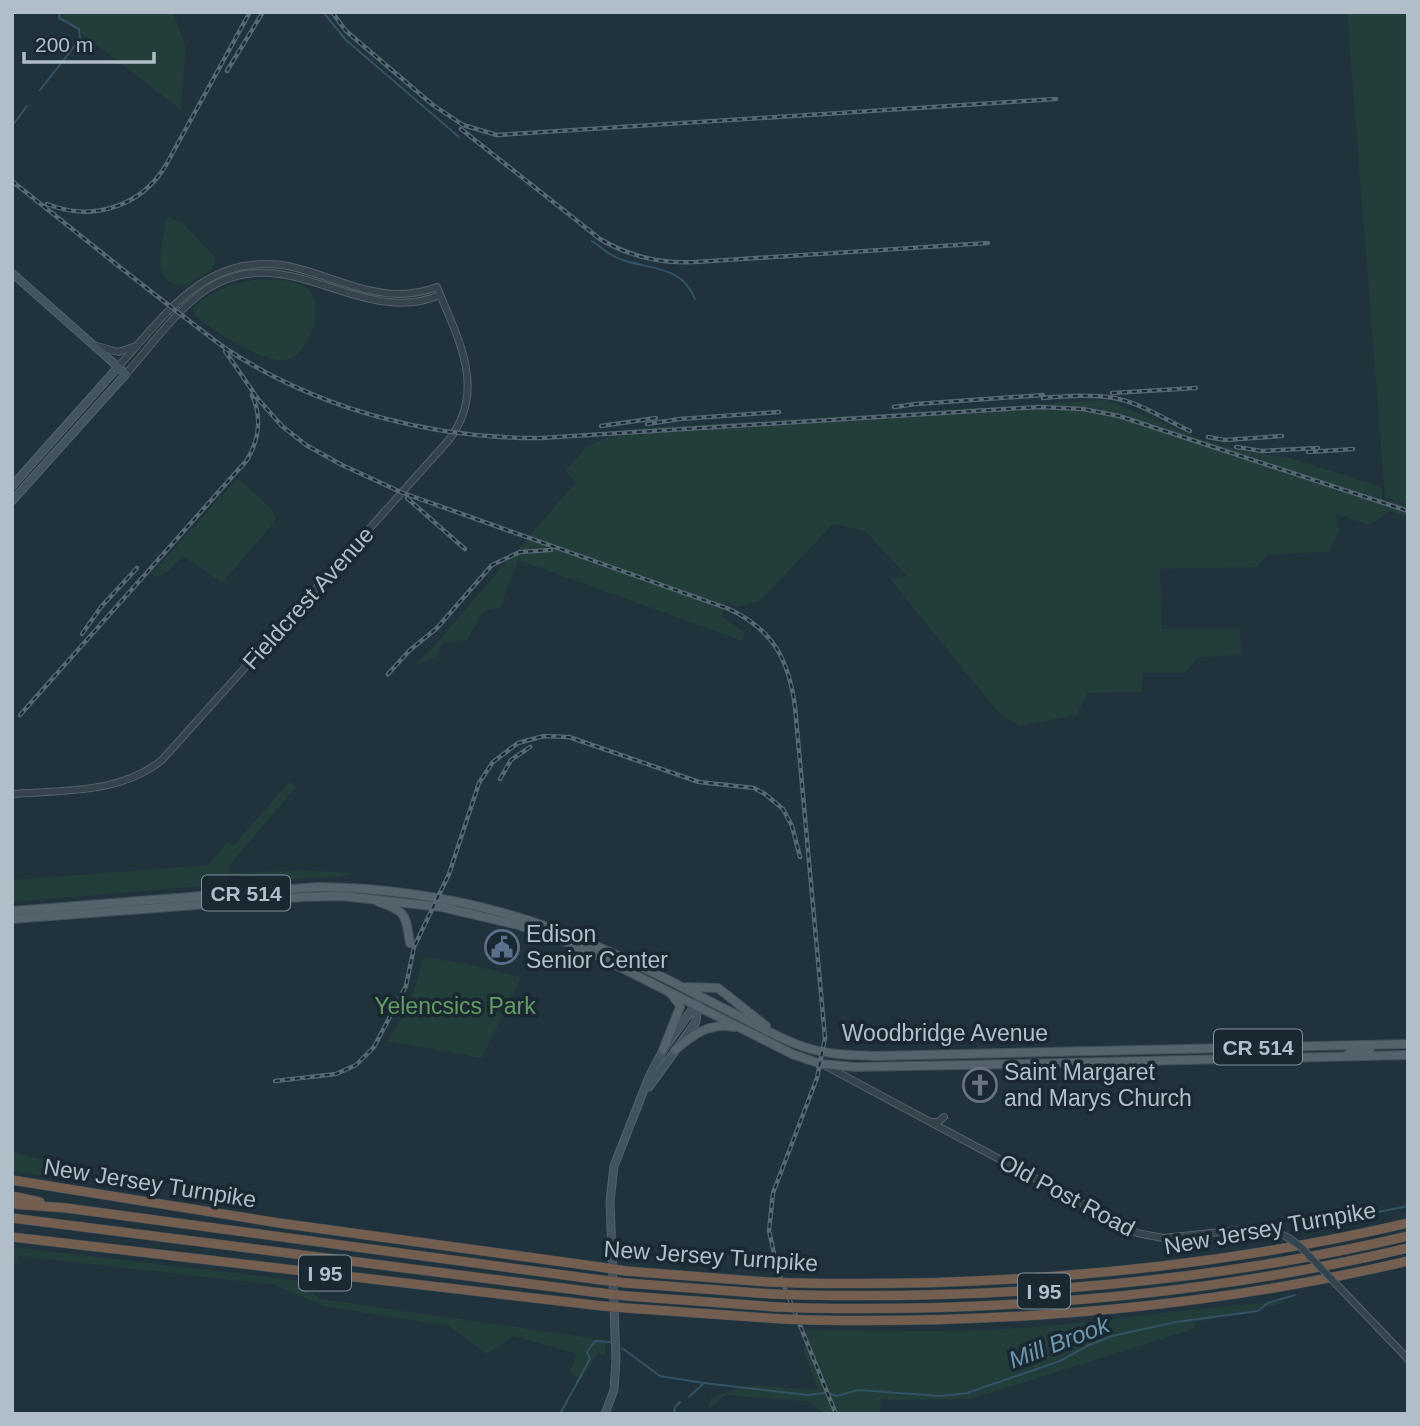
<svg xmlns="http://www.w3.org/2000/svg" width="1420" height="1426" viewBox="0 0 1420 1426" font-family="Arial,sans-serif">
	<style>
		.green { fill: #223d3a }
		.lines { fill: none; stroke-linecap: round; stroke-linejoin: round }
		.stream { stroke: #325265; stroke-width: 2 }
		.tertiary-casing { stroke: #52616a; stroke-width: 8 }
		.secondary-casing { stroke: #52616a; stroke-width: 9 }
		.primary-casing { stroke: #404f58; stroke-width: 10 }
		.motorway-casing { stroke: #3f4e57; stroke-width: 10 }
		.tertiary { stroke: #34434c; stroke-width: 6 }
		.secondary { stroke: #41535f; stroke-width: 7 }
		.primary { stroke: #52636c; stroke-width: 8 }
		.motorway { stroke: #735e50; stroke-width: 9 }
		.rail-casing { stroke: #556873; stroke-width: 4.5 }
		.rail { stroke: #192831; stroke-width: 2; stroke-dasharray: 5; stroke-linecap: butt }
		.tertiary-bridge-casing { stroke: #52616a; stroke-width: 8; stroke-linecap: butt }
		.motorway-bridge-casing { stroke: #3f4e57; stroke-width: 10; stroke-linecap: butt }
		.tertiary-bridge { stroke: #34434c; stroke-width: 6 }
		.motorway-bridge { stroke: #735e50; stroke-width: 9 }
		.labels { text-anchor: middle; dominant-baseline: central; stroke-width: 7; stroke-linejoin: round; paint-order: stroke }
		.shield { fill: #192831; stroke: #82919b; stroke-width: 2 }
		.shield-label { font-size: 21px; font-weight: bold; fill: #afbec8 }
		.street-label { font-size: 23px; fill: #afbec8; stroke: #192831 }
		.poi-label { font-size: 23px; fill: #afbec8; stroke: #192831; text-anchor: start }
		.park-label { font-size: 23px; fill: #649b64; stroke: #192831 }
		.water-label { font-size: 24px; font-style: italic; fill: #6d97ae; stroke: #192831 }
	</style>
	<rect width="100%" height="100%" fill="#20323c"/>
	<g class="green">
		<path d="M 59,12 L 173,12 L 186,47 L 181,110 L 59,16 Z"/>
		<path d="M 1347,12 L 1408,12 L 1408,503 L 1385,498 Z"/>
		<path d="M 169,216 L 183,224 L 215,257 L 215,263 C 210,272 199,279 189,283 C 183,286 178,287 173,284 C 149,272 166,239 165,221 Z"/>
		<path d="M 252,280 C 269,280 291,278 305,287 C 329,302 309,359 284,360 C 259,362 213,330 194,315 L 193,308 C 210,291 230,285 252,280 Z"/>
		<path d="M 1106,400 L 1201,439 L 1246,452 L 1290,458 L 1382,487 L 1382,499 L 1408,506 L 1408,517 L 1390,511 L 1370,525 L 1336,514 L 1339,532 L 1328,552 L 1267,555 L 1256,567 L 1160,569 L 1162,629 L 1240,629 L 1241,654 L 1197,658 L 1185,673 L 1143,673 L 1142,692 L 1087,693 L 1077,715 L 1019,726 L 997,711 L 890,579 L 907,576 L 865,531 L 833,524 L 760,601 L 737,607 L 726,601 L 722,616 L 745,633 L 743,641 L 518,560 L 501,607 L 484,610 L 467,640 L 442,643 L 437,657 L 412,667 L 432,648 L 576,482 L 565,471 L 586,447 L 626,429 Z"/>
		<path d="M 238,478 L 272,509 L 276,520 L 222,583 L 183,556 L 166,573 L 157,577 L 151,574 Z"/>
		<path d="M 290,781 L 296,787 L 228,867 L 229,873 L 304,870 L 355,873 L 340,877 L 273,880 L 12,902 L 12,880 L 208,865 L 227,843 L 234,845 Z"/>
		<path d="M 424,957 L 463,963 L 521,977 L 482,1058 L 387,1041 L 408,1009 Z"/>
		<path d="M 12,1151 C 23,1156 34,1157 46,1160 C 56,1164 68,1171 77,1178 L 76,1181 L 12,1171 Z"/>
		<path d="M 12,1247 L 338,1285 L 335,1289 L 300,1286 L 321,1299 L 605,1340 L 605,1355 L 598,1353 L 581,1380 L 570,1372 L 577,1354 L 514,1336 L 487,1354 L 448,1326 L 323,1306 L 275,1285 L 19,1256 L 12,1269 Z"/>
		<path d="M 1293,1301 L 1197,1322 L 1194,1329 L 971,1399 L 881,1400 L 880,1413 L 825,1414 L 810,1402 L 726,1395 L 708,1409 L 711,1398 L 746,1385 L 818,1390 L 804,1353 L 807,1330 C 865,1330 925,1332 984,1330 C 1087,1326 1190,1306 1293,1301 Z"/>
	</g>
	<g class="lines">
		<g class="stream">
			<path d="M 323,12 L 346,40 L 459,137"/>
			<path d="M 40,90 L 80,39 L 79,29 L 59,18 L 60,12"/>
			<path d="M 12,126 L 27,106"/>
			<path d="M 592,241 C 601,247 610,256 620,259 C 650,270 682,265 695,299"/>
			<path d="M 1306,1229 L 1343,1225 L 1363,1215 L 1408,1206"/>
			<path d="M 622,1348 L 660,1376 L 704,1383 L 807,1395 L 825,1393"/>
			<path d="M 831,1394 L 837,1396 L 858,1390 L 940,1396 L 967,1393 L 1060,1361 L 1089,1345 L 1112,1336 L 1176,1322 L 1258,1311 L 1268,1303 L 1295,1295"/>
			<path d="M 689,1397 L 704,1383"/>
			<path d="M 560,1414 L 590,1359 L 587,1352 L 595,1341 L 610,1342"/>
			<path d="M 674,1414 L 675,1407 L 680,1402"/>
		</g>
		<g class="tertiary-casing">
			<g id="tertiary">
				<path d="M 97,346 L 118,352 L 136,346"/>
				<path d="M 126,374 C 150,347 177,309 207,289 C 288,237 359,329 440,295"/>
				<path d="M 12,794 C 64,790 120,794 162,760 L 448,441 C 488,390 458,339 437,287 C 405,299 376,294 344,283 C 324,277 303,268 282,265 C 204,255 164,316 118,367"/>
				<path d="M 826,1066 L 1137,1233 L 1163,1238 L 1258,1228 L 1272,1230 L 1287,1237"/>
				<path d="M 931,1122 L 938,1122 L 944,1117"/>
				<path d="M 1340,1288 L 1408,1359"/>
			</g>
		</g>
		<g class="secondary-casing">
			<g id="secondary">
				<path d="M 12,273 L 126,374 L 12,501"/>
				<path d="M 12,486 L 118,367"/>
				<path d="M 649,1087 L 696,1022 L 698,1005"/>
				<path d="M 605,1414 L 614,1390 L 616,1360 L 610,1201 L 614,1166 L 649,1077 L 663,1050 L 701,997"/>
			</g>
		</g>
		<g class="primary-casing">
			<g id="primary">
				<path d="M 379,902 C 408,912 405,915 410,943"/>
				<path d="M 12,911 L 318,887 C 416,888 511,908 601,948 C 648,968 693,993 739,1016 C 762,1028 786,1042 811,1049 C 832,1055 853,1055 874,1056 L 1408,1044"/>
				<path d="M 12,919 L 302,897 L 342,896 L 441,907 L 518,925 L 559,939 L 600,957 L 792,1054 L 821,1064 L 855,1067 L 1015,1064 L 1408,1055"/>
				<path d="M 687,987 L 718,988 L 766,1026"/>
				<path d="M 663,1050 L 680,1007 L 679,1004 L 671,994"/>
				<path d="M 675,1050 C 693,1035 709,1022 734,1027"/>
				<path d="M 1346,1056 L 1351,1051 L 1370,1049"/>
			</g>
		</g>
		<g class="motorway-casing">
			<g id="motorway">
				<path d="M 12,1180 L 279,1223 L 600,1267"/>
				<path d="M 12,1196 L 40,1202"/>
				<path d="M 12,1204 L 66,1208 L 601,1280"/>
				<path d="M 12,1218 L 601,1293"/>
				<path d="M 12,1237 L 602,1306"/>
				<path d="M 626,1271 L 767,1282"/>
				<path d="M 626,1283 L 772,1294"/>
				<path d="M 797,1283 C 1003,1287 1207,1270 1408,1223"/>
				<path d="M 801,1295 C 1005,1299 1209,1283 1408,1236"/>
				<path d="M 627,1296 L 777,1307"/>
				<path d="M 627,1308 L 782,1319"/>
				<path d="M 805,1308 C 1008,1312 1210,1295 1408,1248"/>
				<path d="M 811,1320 C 1012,1324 1212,1307 1408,1261"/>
			</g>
		</g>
		<use href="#tertiary" class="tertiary"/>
		<use href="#secondary" class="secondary"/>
		<use href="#primary" class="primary"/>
		<use href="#motorway" class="motorway"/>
		<g class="rail-casing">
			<g id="rail">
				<path d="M 332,12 L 346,31 L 433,105 L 463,125 L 497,135 L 1056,99"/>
				<path d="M 227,71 L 263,12"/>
				<path d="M 461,129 L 600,239 C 630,257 661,264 696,262 L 988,243"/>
				<path d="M 12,181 C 66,224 120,268 175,310 C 194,324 211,339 231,352 C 322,410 433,439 541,438 L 1039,407 L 1083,409 L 1119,416 L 1408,511"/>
				<path d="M 47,204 C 92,222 141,207 166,165 L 250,12"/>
				<path d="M 225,351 L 258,399 L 282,426 L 306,445 L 342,465 L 403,493 L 729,609 C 774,630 789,661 795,707 L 825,1038 L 817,1078 L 773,1193 L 769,1231 L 778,1271 L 836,1414"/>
				<path d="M 1112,393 L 1196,388"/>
				<path d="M 1043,398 C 1066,396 1091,394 1114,398 C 1141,403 1166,420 1190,431"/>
				<path d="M 894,407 L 916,404 L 1043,395"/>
				<path d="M 647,424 L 680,419 L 779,412"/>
				<path d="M 601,426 L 656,418"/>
				<path d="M 1208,437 L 1225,440 L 1282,436"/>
				<path d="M 1236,447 L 1262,451 L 1318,448"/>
				<path d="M 1308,452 L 1353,449"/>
				<path d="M 407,498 L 465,549"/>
				<path d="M 82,634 L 101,607 L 137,568"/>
				<path d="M 388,674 L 410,650 L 437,628 L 492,565 L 520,552 L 551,550"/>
				<path d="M 20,715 L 247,460 C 259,440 262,417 252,395"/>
				<path d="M 500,779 L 511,760 L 530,747"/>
				<path d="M 275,1081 L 336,1074 L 356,1065 L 374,1047 L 406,986 L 414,947 L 449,874 L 479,783 L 493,762 L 518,743 L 544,736 L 569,737 L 699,782 L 754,788 L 765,794 L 783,809 L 792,826 L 800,857"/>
			</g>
		</g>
		<use href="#rail" class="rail"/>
		<g class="tertiary-bridge-casing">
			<path id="tertiary-bridge" d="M 1287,1237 L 1300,1246 L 1340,1288"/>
		</g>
		<g class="motorway-bridge-casing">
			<g id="motorway-bridge">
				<path d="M 600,1267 L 626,1271"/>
				<path d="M 601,1280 L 626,1283"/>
				<path d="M 767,1282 L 797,1283"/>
				<path d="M 601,1293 L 627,1296"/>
				<path d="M 772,1294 L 801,1295"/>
				<path d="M 602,1306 L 627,1308"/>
				<path d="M 777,1307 L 805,1308"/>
				<path d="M 782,1319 L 811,1320"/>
			</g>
		</g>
		<use href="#tertiary-bridge" class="tertiary-bridge"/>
		<use href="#motorway-bridge" class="motorway-bridge"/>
	</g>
	<defs>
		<g id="civic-ring" transform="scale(1.75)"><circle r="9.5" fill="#192831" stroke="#5c6f8a" stroke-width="1.5"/><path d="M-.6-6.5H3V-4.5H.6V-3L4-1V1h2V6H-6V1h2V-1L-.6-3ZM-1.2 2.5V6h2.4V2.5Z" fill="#5c6f8a"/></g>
		<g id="church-ring" transform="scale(1.75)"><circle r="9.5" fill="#192831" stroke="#6b7280" stroke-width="1.5"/><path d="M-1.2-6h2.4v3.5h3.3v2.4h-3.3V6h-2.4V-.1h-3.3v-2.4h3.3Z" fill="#6b7280"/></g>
	</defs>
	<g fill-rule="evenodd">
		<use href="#civic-ring" x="502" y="947"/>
		<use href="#church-ring" x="980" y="1085"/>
	</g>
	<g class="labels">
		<g class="shield">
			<rect x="202" y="875.5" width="88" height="35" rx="5"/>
			<rect x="1214" y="1029.5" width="88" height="35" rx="5"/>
			<rect x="299" y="1255.5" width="52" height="35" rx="5"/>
			<rect x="1018" y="1273.5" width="52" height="35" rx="5"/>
		</g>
		<g class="shield-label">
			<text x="246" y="893">CR 514</text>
			<text x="1258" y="1047">CR 514</text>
			<text x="325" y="1273">I 95</text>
			<text x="1044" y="1291">I 95</text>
		</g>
		<g class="street-label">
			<text transform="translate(308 598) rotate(-48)">Fieldcrest Avenue</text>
			<text x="945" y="1033">Woodbridge Avenue</text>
			<text transform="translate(150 1183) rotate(9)">New Jersey Turnpike</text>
			<text transform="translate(1067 1195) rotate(28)">Old Post Road</text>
			<text transform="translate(1270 1228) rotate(-10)">New Jersey Turnpike</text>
			<text transform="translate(711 1256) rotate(4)">New Jersey Turnpike</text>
		</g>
		<g class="poi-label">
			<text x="526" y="934">Edison<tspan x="526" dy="26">Senior Center</tspan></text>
			<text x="1004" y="1072">Saint Margaret<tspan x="1004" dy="26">and Marys Church</tspan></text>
		</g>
		<g class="park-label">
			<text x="455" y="1006">Yelencsics Park</text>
		</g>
		<g class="water-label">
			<text transform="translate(1059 1342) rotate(-21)">Mill Brook</text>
		</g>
	</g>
	<rect width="1420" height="1426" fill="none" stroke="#afbec8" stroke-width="28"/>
	<path d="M24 52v10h130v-10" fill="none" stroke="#afbec8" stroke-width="3.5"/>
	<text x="35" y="52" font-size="21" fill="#afbec8" stroke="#192831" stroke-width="5" paint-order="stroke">200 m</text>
</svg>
